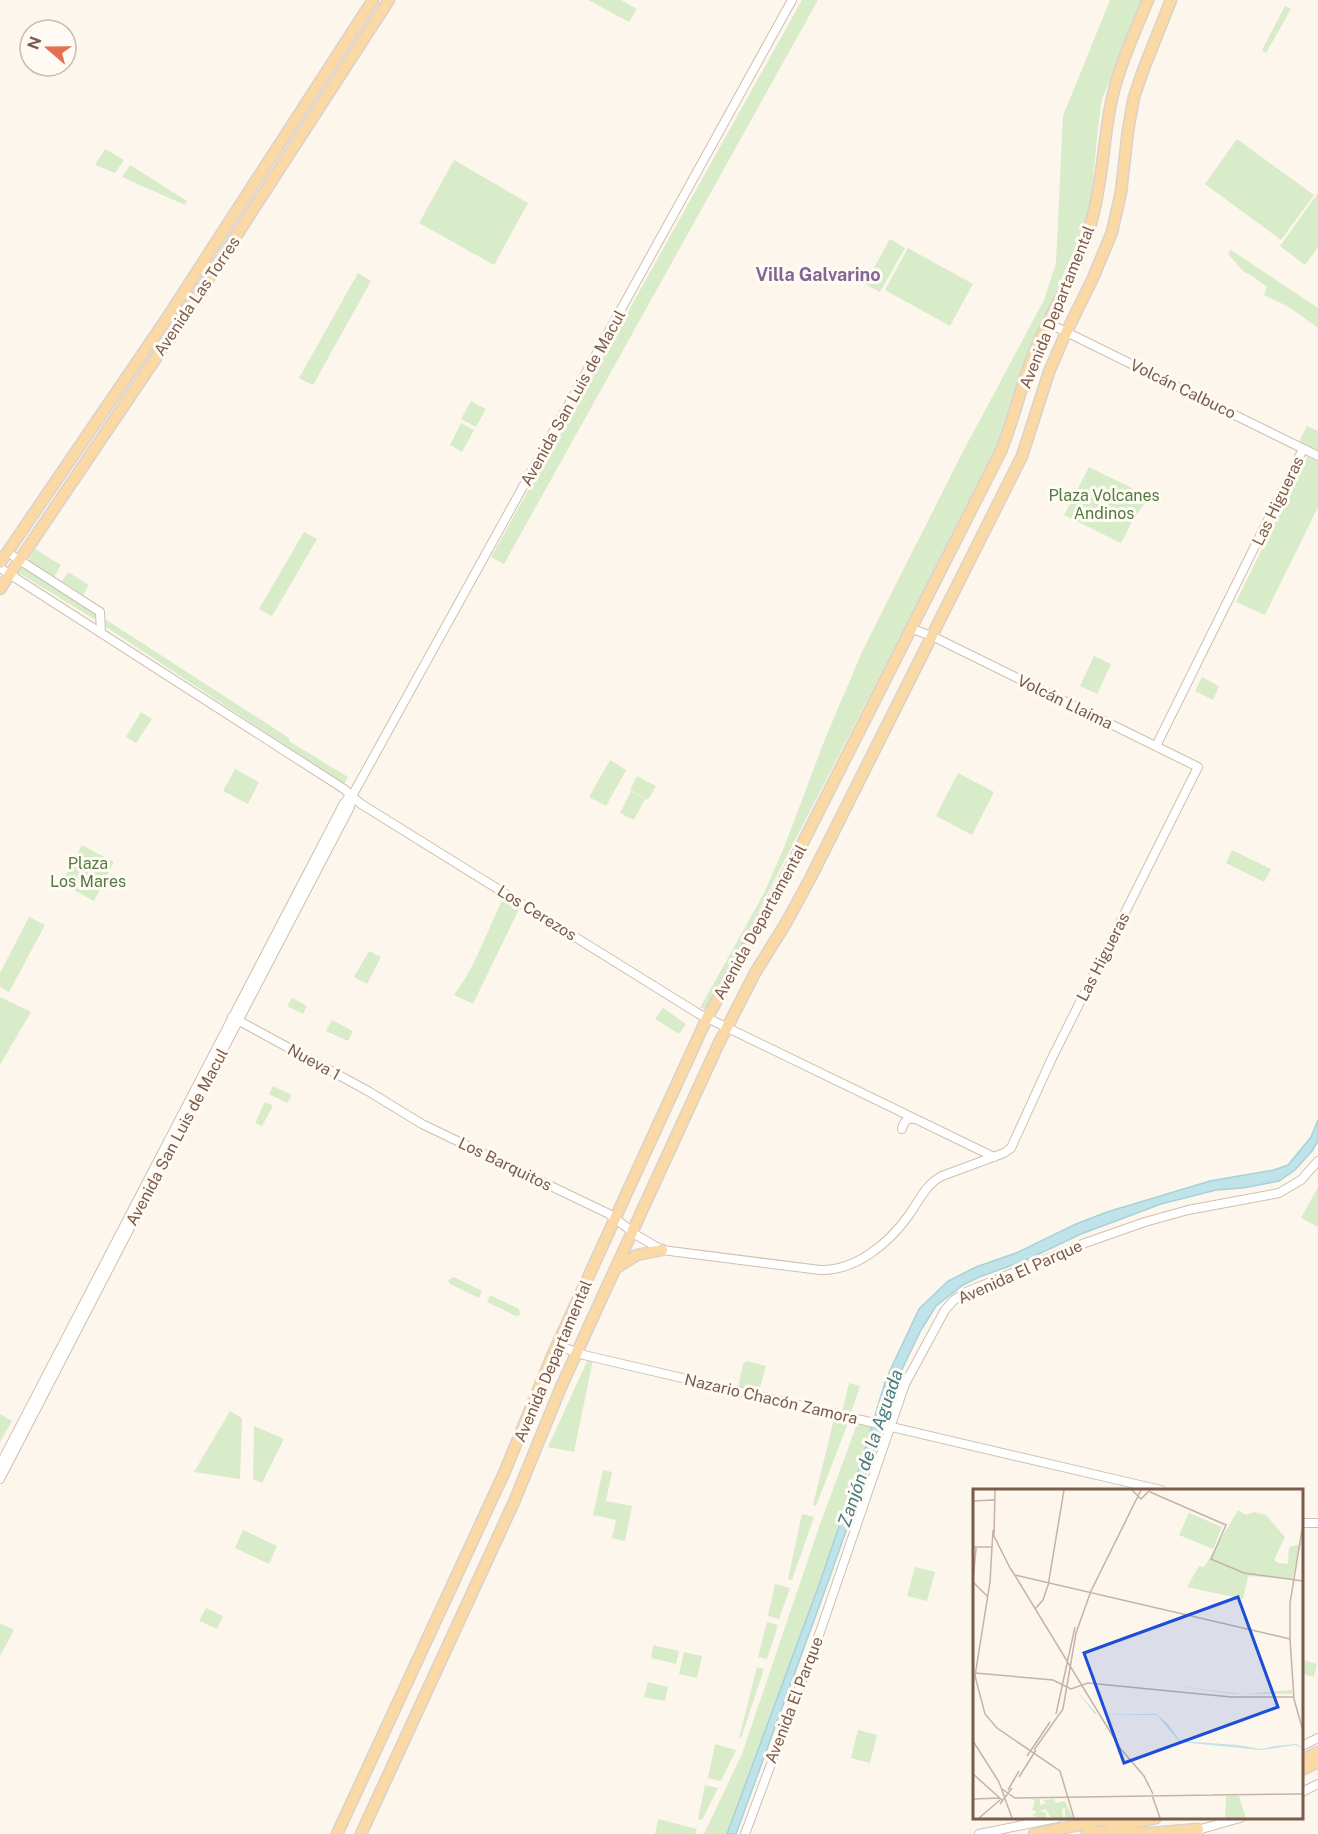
<svg xmlns="http://www.w3.org/2000/svg" width="1318" height="1834" viewBox="0 0 1318 1834" font-family="'Public Sans',sans-serif">
	<style>
		.green { fill: #d8ecc9 }
		.water { fill: #bfe3e8; stroke: #a5d3da; stroke-width: 1.5 }
		.lines { fill: none; stroke-linecap: round; stroke-linejoin: round }
		.minor-casing { stroke: #d1beb0; stroke-width: 10 }
		.major-casing { stroke: #dad1cd; stroke-width: 13 }
		.minor { stroke: #fff; stroke-width: 8 }
		.major { stroke: #fbd9a5; stroke-width: 10 }
		.labels { text-anchor: middle; dominant-baseline: central; stroke-width: 6; stroke-linejoin: round; paint-order: stroke }
		.street-label { font-size: 16px; fill: #7a5c4d; stroke: #fffaf3 }
		.park-label { font-size: 16px; fill: #537a41; stroke: #fffaf3 }
		.neighbourhood-label { font-size: 18px; font-weight: bold; fill: #846695; stroke: #fffaf3 }
		.water-label { font-size: 18px; font-style: italic; fill: #437c86; stroke: #fffaf3 }
		.inset-road { fill: none; stroke: #c5b3a7; stroke-width: 1.5 }
		.view { fill: #1d4ed8; fill-opacity: 0.15; stroke: #1d4ed8; stroke-width: 3 }
		.inset-edge { fill: none; stroke: #7a5c4d; stroke-width: 3 }
	</style>
	<rect width="100%" height="100%" fill="#fdf6ec"/>
	<g class="green">
		<path d="M 588,0 L 621,0 L 637,9 L 629,22 Z"/>
		<path d="M 802,0 L 818,0 L 504,564 L 491,557 Z"/>
		<path d="M 1110,0 L 1145,0 L 1102,99 L 1098,128 L 1091,201 L 1085,225 L 1022,370 L 1004,435 L 708,1009 L 700,1008 L 763,895 L 783,850 L 825,739 L 862,652 L 959,459 L 1044,300 L 1056,263 L 1063,116 Z"/>
		<path d="M 1285,6 L 1291,9 L 1266,53 L 1262,50 Z"/>
		<path d="M 1237,139 L 1314,195 L 1281,240 L 1205,184 Z"/>
		<path d="M 105,149 L 124,160 L 115,173 L 95,165 Z"/>
		<path d="M 454,160 L 528,203 L 494,265 L 419,223 Z"/>
		<path d="M 130,165 L 187,201 L 185,205 L 122,177 Z"/>
		<path d="M 1318,193 L 1318,247 L 1305,265 L 1280,246 Z"/>
		<path d="M 890,239 L 905,248 L 880,292 L 865,284 Z"/>
		<path d="M 908,248 L 973,284 L 950,326 L 885,290 Z"/>
		<path d="M 1231,250 L 1318,308 L 1318,328 L 1289,307 L 1264,295 L 1267,287 L 1252,276 L 1244,272 L 1228,254 Z"/>
		<path d="M 358,273 L 371,281 L 313,385 L 299,378 Z"/>
		<path d="M 471,401 L 486,409 L 476,427 L 461,419 Z"/>
		<path d="M 461,423 L 474,430 L 462,452 L 450,445 Z"/>
		<path d="M 1307,426 L 1318,431 L 1318,451 L 1299,442 Z"/>
		<path d="M 1307,457 L 1318,462 L 1318,507 L 1265,615 L 1236,602 Z"/>
		<path d="M 1089,467 L 1150,497 L 1134,518 L 1121,543 L 1064,515 Z"/>
		<path d="M 304,532 L 317,539 L 272,616 L 259,609 Z"/>
		<path d="M 35,549 L 61,565 L 54,577 L 28,561 Z"/>
		<path d="M 23,566 L 97,614 L 94,619 L 19,573 Z"/>
		<path d="M 68,572 L 89,585 L 83,595 L 62,581 Z"/>
		<path d="M 105,619 L 289,738 L 289,741 L 348,777 L 344,784 L 106,627 Z"/>
		<path d="M 1094,656 L 1111,664 L 1097,694 L 1080,686 Z"/>
		<path d="M 1202,677 L 1219,686 L 1213,700 L 1195,691 Z"/>
		<path d="M 141,712 L 152,719 L 136,743 L 126,737 Z"/>
		<path d="M 610,760 L 626,770 L 606,806 L 589,797 Z"/>
		<path d="M 235,769 L 259,782 L 248,804 L 223,791 Z"/>
		<path d="M 958,773 L 994,792 L 972,835 L 936,816 Z"/>
		<path d="M 637,776 L 656,786 L 648,800 L 630,790 Z"/>
		<path d="M 631,791 L 645,799 L 634,820 L 620,813 Z"/>
		<path d="M 82,845 L 114,862 L 94,901 L 61,883 Z"/>
		<path d="M 1232,850 L 1271,869 L 1264,882 L 1226,863 Z"/>
		<path d="M 503,898 L 519,909 L 473,1004 L 454,995 C 475,968 488,929 503,898 Z"/>
		<path d="M 29,917 L 45,925 L 9,992 L 0,987 L 0,973 Z"/>
		<path d="M 369,951 L 381,957 L 367,984 L 354,977 Z"/>
		<path d="M 0,997 L 31,1012 L 0,1065 Z"/>
		<path d="M 292,998 L 307,1006 L 303,1014 L 287,1006 Z"/>
		<path d="M 663,1008 L 686,1024 L 679,1034 L 655,1019 Z"/>
		<path d="M 332,1020 L 353,1031 L 348,1041 L 326,1031 Z"/>
		<path d="M 273,1086 L 292,1095 L 287,1103 L 269,1094 Z"/>
		<path d="M 265,1102 L 273,1106 L 262,1126 L 255,1123 Z"/>
		<path d="M 1318,1187 L 1318,1227 L 1301,1218 Z"/>
		<path d="M 454,1277 L 482,1291 L 479,1298 L 450,1284 L 448,1280 Z"/>
		<path d="M 490,1295 L 519,1309 L 520,1315 L 516,1316 L 487,1302 Z"/>
		<path d="M 588,1359 L 593,1360 L 574,1452 L 548,1447 Z"/>
		<path d="M 747,1361 L 766,1366 L 759,1392 L 738,1387 L 743,1364 Z"/>
		<path d="M 849,1383 L 860,1386 L 850,1415 L 842,1413 Z"/>
		<path d="M 230,1411 L 242,1418 L 240,1479 L 194,1472 Z"/>
		<path d="M 0,1414 L 12,1421 L 0,1442 Z"/>
		<path d="M 834,1419 L 848,1423 L 816,1506 L 813,1505 Z"/>
		<path d="M 857,1424 L 872,1427 L 819,1585 L 727,1834 L 704,1834 L 742,1754 L 818,1530 Z"/>
		<path d="M 254,1426 L 284,1439 L 262,1483 L 253,1479 Z"/>
		<path d="M 603,1470 L 612,1472 L 606,1501 L 632,1506 L 625,1541 L 612,1538 L 616,1520 L 593,1515 Z"/>
		<path d="M 802,1514 L 814,1517 L 792,1580 L 788,1579 Z"/>
		<path d="M 243,1530 L 277,1546 L 269,1564 L 235,1548 Z"/>
		<path d="M 915,1567 L 935,1572 L 927,1601 L 907,1596 Z"/>
		<path d="M 775,1584 L 790,1588 L 779,1619 L 768,1616 Z"/>
		<path d="M 206,1608 L 223,1616 L 217,1629 L 199,1621 Z"/>
		<path d="M 767,1622 L 778,1625 L 767,1659 L 758,1657 Z"/>
		<path d="M 0,1623 L 14,1630 L 0,1656 Z"/>
		<path d="M 653,1645 L 679,1651 L 676,1664 L 651,1658 Z"/>
		<path d="M 684,1652 L 702,1656 L 697,1678 L 679,1674 Z"/>
		<path d="M 1302,1660 L 1317,1664 L 1314,1677 L 1302,1674 Z"/>
		<path d="M 757,1667 L 764,1669 L 741,1738 L 739,1738 Z"/>
		<path d="M 648,1682 L 668,1687 L 665,1701 L 644,1697 Z"/>
		<path d="M 858,1730 L 877,1735 L 870,1763 L 851,1758 Z"/>
		<path d="M 715,1744 L 736,1750 L 721,1781 L 708,1778 Z"/>
		<path d="M 705,1785 L 718,1788 L 702,1820 L 698,1819 Z"/>
		<path d="M 658,1819 L 697,1829 L 695,1834 L 655,1834 Z"/>
	</g>
	<path class="water" d="M 1318,1120 L 1318,1141 L 1312,1151 L 1295,1170 L 1279,1181 L 1243,1188 L 1216,1190 L 1161,1204 L 1081,1234 L 1024,1261 L 979,1277 L 963,1285 L 936,1306 L 921,1330 L 894,1386 L 882,1429 L 828,1582 L 736,1834 L 727,1834 L 819,1585 L 861,1462 L 886,1379 L 919,1309 L 948,1281 L 976,1267 L 1016,1253 L 1076,1224 L 1107,1212 L 1210,1181 L 1274,1170 L 1288,1165 L 1311,1137 Z"/>
	<g class="lines">
		<g class="minor-casing">
			<g id="minor">
				<path d="M 1048,323 L 1318,456"/>
				<path d="M 7,552 L 100,612 L 101,632"/>
				<path d="M 0,568 L 344,789 L 361,804 L 699,1014 L 994,1157"/>
				<path d="M 1156,746 L 1303,449"/>
				<path d="M 232,1017 L 368,1091 L 422,1124 L 609,1214 L 638,1236 L 662,1250 L 820,1270 C 856,1271 889,1243 909,1215 C 919,1201 926,1184 942,1176 L 1004,1153 L 1011,1148 L 1052,1058 L 1198,767 L 932,636 L 912,629"/>
				<path d="M 902,1129 C 903,1122 907,1118 914,1119"/>
				<path d="M 557,1345 L 584,1355 L 1161,1490"/>
				<path d="M 0,1465 L 344,803 L 348,798 L 352,796"/>
				<path d="M 0,1479 L 119,1249 L 350,807 L 352,796 L 792,0"/>
				<path d="M 1302,1523 L 1318,1523"/>
				<path d="M 1302,1746 L 1318,1738"/>
				<path d="M 1302,1792 L 1318,1784"/>
				<path d="M 1194,1831 L 1240,1818"/>
				<path d="M 745,1834 L 820,1632 L 905,1384 L 945,1310 L 954,1300 L 966,1292 L 1085,1243 L 1145,1222 L 1188,1210 L 1279,1193 L 1301,1180 L 1318,1161"/>
				<path d="M 979,1834 L 1057,1818"/>
			</g>
		</g>
		<g class="major-casing">
			<g id="major">
				<path d="M 0,563 L 165,321 L 373,0"/>
				<path d="M 0,589 L 183,318 L 389,0"/>
				<path d="M 616,1268 L 637,1255 L 662,1250"/>
				<path d="M 1302,1760 L 1318,1752"/>
				<path d="M 1302,1770 L 1318,1762"/>
				<path d="M 1110,1828 L 1156,1818"/>
				<path d="M 337,1834 L 505,1471 L 552,1356 L 707,1018 L 786,876 L 1001,451 C 1015,417 1022,381 1036,348 C 1054,307 1079,267 1091,223 C 1103,182 1103,140 1112,98 C 1120,64 1135,32 1148,0"/>
				<path d="M 361,1834 L 514,1502 L 561,1387 L 718,1045 L 755,973 L 786,923 L 811,877 L 1022,456 L 1049,372 L 1064,337 L 1093,278 L 1112,232 L 1121,192 L 1128,130 L 1134,97 L 1144,68 L 1171,0"/>
				<path d="M 1034,1834 L 1114,1818"/>
				<path d="M 1087,1834 L 1089,1832 L 1151,1833 L 1198,1829"/>
			</g>
		</g>
		<use href="#minor" class="minor"/>
		<use href="#major" class="major"/>
	</g>
	<g class="labels">
		<g class="street-label">
			<text transform="translate(197 296) rotate(-56)">Avenida Las Torres</text>
			<text transform="translate(1057 307) rotate(-68)">Avenida Departamental</text>
			<text transform="translate(1183 389) rotate(26)">Volcán Calbuco</text>
			<text transform="translate(573 398) rotate(-61)">Avenida San Luis de Macul</text>
			<text transform="translate(1278 501) rotate(-64)">Las Higueras</text>
			<text transform="translate(1065 702) rotate(26)">Volcán Llaima</text>
			<text transform="translate(537 913) rotate(32)">Los Cerezos</text>
			<text transform="translate(760 922) rotate(-61)">Avenida Departamental</text>
			<text transform="translate(1103 957) rotate(-63)">Las Higueras</text>
			<text transform="translate(314 1062) rotate(29)">Nueva 1</text>
			<text transform="translate(177 1137) rotate(-62)">Avenida San Luis de Macul</text>
			<text transform="translate(505 1164) rotate(26)">Los Barquitos</text>
			<text transform="translate(1020 1272) rotate(-24)">Avenida El Parque</text>
			<text transform="translate(553 1361) rotate(-67)">Avenida Departamental</text>
			<text transform="translate(771 1399) rotate(13)">Nazario Chacón Zamora</text>
			<text transform="translate(794 1700) rotate(-69)">Avenida El Parque</text>
		</g>
		<g class="park-label">
			<text x="1104" y="495">Plaza Volcanes<tspan x="1104" dy="18">Andinos</tspan></text>
			<text x="88" y="863">Plaza<tspan x="88" dy="18">Los Mares</tspan></text>
		</g>
		<g class="neighbourhood-label">
			<text x="818" y="274">Villa Galvarino</text>
		</g>
		<g class="water-label">
			<text transform="translate(870 1448) rotate(-71)">Zanjón de la Aguada</text>
		</g>
	</g>
	<g transform="translate(973 1489)">
		<rect width="330" height="330" fill="#fdf6ec"/>
		<path d="M 265,21 L 273,26 L 281,23 L 293,26 L 312,48 L 301,71 L 305,74 L 315,75 L 316,58 L 328,55 L 319,90 L 275,87 L 270,110 L 214,98 L 226,77 L 231,78 L 236,70 ZM 216,24 L 249,38 L 240,60 L 206,46 ZM 202,197 L 271,205 L 319,201 L 319,205 L 259,205 ZM 253,307 L 266,307 L 273,329 L 252,329 ZM 59,310 L 67,310 L 67,316 L 73,314 L 70,311 L 81,310 L 83,314 L 92,312 L 100,329 L 92,329 L 92,319 L 89,320 L 90,329 L 78,329 L 73,320 L 66,322 L 72,323 L 74,329 L 65,329 L 59,326 L 64,323 L 59,321 L 62,312 Z" fill="#d8ecc9"/>
		<path d="M 103,201 L 124,225 L 183,225 L 195,235 L 206,251 L 209,252 L 264,256 L 288,260 L 302,257 L 323,255 L 330,259 L 322,256 L 288,261 L 208,253 L 205,251 L 184,226 L 122,225 Z" fill="#bfe3e8"/>
		<path class="inset-road" d="M 22,1 L 21,47 L 38,81M 159,1 L 168,10 L 177,1M 177,3 L 253,36 L 238,70 L 271,84 L 330,92M 0,12 L 21,11M 330,35 L 317,114 L 317,150 L 321,210 L 330,242M 20,41 L 17,93 L 2,187 L 12,225 L 24,239 L 87,282 L 101,329M 0,58 L 19,58M 38,80 L 147,259 L 171,287 L 180,305M 42,86 L 317,150M 0,92 L 3,59M 0,93 L 15,108M 75,97 L 91,1M 62,120 L 70,111 L 75,96M 2,184 L 80,191 L 98,200 L 115,194 L 258,208 L 321,208M 83,225 L 102,138M 0,252 L 26,293 L 39,329M 61,261 L 90,220 L 103,144 L 118,102 L 168,1M 54,267 L 77,233M 0,285 L 29,311M 46,288 L 63,261M 29,300 L 42,309 L 241,306M 35,301 L 46,282M 179,306 L 187,329M 239,306 L 330,305M 0,310 L 27,309M 27,315 L 39,299M 6,329 L 27,311"/>
		<path class="view" d="M 265,108 L 305,218 L 151,274 L 111,164 Z"/>
		<rect width="330" height="330" class="inset-edge"/>
	</g>
	<g transform="translate(48 48) rotate(290)"><circle r="28" fill="#fffaf3" stroke="#cabbb1" stroke-width="1.5"/>
	<path d="M0-4.5L10 22L0 15L-10 22Z" fill="#e76f51"/>
	<text y="-9" font-size="16" font-weight="bold" text-anchor="middle" fill="#7a5c4d">N</text>
	</g>
</svg>
